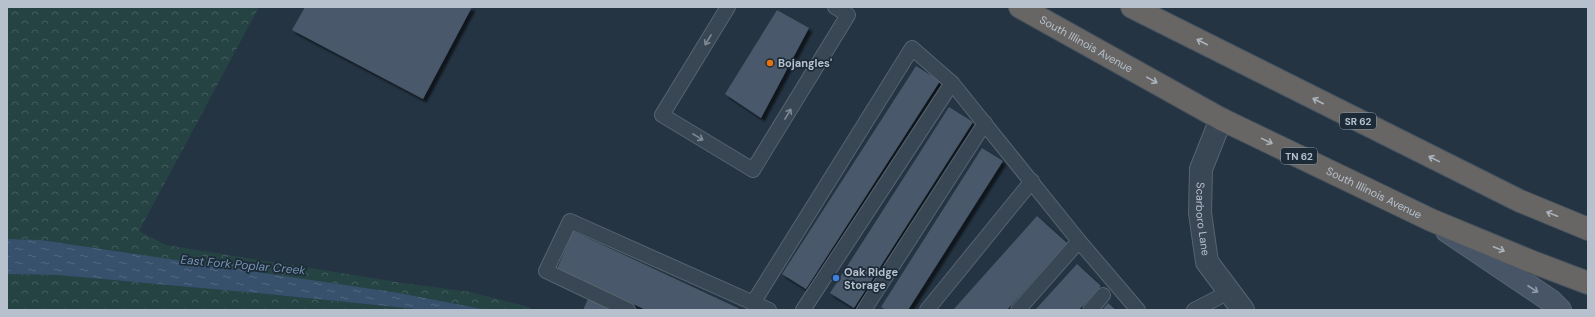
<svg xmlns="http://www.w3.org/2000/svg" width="1595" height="317" viewBox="0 0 1595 317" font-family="'DM Sans',sans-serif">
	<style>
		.forest { fill: url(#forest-crowns) }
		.water { fill: url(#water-ripples) }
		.building { fill: #48586a; filter: url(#shadow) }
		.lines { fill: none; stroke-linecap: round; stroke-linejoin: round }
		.service-casing { stroke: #576470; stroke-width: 16 }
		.minor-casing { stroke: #576470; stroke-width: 24 }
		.secondary-casing { stroke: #576470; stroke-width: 24 }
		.trunk-casing { stroke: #44515d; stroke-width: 24 }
		.service { stroke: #394653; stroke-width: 14 }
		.minor { stroke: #394653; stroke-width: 22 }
		.secondary { stroke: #475566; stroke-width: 22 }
		.trunk { stroke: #686664; stroke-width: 22 }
		.oneway { stroke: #7e8a96 }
		.oneway2 { stroke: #aab3bd }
		.oneway3 { stroke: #8f9ba9 }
		.food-dot { fill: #e8710a; stroke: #1d2b38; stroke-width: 1.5 }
		.shop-dot { fill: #3f7fe0; stroke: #1d2b38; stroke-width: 1.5 }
		.labels { text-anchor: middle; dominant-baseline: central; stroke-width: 3.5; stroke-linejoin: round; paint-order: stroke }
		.shield { fill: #1d2b38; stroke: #8894a0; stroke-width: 1 }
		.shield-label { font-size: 10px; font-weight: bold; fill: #b6c1cd }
		.street-label { font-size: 11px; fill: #b6c1cd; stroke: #1d2b38 }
		.poi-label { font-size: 11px; font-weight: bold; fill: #b6c1cd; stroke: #1d2b38; text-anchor: start }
		.water-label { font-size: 12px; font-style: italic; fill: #7494b2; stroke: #1d2b38 }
	</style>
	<defs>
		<pattern id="forest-crowns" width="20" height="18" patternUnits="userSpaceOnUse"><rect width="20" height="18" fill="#264344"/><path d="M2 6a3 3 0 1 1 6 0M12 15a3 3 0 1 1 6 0" fill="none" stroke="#435c5e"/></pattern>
		<pattern id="water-ripples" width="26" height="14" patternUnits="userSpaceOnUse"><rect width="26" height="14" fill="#37516c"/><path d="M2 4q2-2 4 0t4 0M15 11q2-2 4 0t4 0" fill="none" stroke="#526880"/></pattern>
		<filter id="shadow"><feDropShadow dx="3.5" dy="3.5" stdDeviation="1" flood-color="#0009"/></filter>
	</defs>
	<rect width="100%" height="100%" fill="#243443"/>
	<g class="forest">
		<path d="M 7,7 L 259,7 L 139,231 L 166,245 L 403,283 L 470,292 L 529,307 L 533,310 L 487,310 L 399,293 L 41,240 L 7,239 Z"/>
		<path d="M 7,274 L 58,275 L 267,294 L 425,310 L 7,310 Z"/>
	</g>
	<path class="water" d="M 7,239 L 41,240 L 399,293 L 487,310 L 425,310 L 267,294 L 58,275 L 7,274 Z"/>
	<g class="building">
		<path d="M 305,7 L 472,7 L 423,99 L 292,30 Z"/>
		<path d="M 777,10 L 809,28 L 761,118 L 725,94 Z"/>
		<path d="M 916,66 L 940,81 L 806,289 L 782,274 Z"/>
		<path d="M 949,107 L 973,122 L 854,308 L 830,293 Z"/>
		<path d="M 982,148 L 1003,161 L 908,310 L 886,310 L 881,307 Z"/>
		<path d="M 1037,216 L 1067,243 L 1007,310 L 953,310 Z"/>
		<path d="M 573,231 L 742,310 L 646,310 L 557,269 Z"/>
		<path d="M 1077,264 L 1101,286 L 1079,310 L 1035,310 Z"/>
		<path d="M 588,299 L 612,310 L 583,310 Z"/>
		<path d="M 1108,303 L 1116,310 L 1102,310 Z"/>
	</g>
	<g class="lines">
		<g class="service-casing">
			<g id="service">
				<path d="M 728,7 L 662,115 L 753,170 L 848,15 L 835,7"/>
				<path d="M 1079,241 L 1138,310"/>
				<path d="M 753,303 L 912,48 L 952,83 L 1079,241 L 1018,310"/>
				<path d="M 628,310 L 546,271 L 570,221 L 769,310"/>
				<path d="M 803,310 L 952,83"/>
				<path d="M 864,310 L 985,123"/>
				<path d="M 927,310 L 1032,181"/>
				<path d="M 1090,310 L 1103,295"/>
				<path d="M 1194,310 L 1229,292"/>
			</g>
		</g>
		<g class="minor-casing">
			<g id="minor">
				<path id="s1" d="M 1221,119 L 1201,169 L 1200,213 L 1207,262 L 1243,310"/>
			</g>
		</g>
		<g class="secondary-casing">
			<path id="secondary" d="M 1447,231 L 1551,301 L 1560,310"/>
		</g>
		<g class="trunk-casing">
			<g id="trunk">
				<path id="s2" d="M 1020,7 L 1221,119 L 1431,220 L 1530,261 L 1588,283"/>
				<path d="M 1132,7 L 1520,201 L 1588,229"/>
			</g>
		</g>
		<use href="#service" class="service"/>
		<use href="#minor" class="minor"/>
		<use href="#secondary" class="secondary"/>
		<use href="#trunk" class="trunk"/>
	</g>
	<defs><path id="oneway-shaft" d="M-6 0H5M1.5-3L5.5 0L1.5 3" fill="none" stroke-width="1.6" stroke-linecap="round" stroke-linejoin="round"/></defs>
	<g class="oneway">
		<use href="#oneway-shaft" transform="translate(708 40) rotate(121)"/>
		<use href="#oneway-shaft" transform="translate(788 114) rotate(-59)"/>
		<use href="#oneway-shaft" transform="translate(698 137) rotate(31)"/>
	</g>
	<g class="oneway2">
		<use href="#oneway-shaft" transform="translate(1202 42) rotate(-153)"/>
		<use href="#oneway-shaft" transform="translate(1152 80) rotate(29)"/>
		<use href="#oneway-shaft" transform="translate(1318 101) rotate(-153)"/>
		<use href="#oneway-shaft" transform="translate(1267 141) rotate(26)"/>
		<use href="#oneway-shaft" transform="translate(1434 159) rotate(-154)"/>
		<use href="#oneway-shaft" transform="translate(1552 214) rotate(-158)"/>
		<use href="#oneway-shaft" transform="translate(1499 249) rotate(22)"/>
	</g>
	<use class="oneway3" href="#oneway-shaft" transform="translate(1533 289) rotate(33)"/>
	<circle class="food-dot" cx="770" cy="63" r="4"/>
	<circle class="shop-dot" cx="836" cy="278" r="4"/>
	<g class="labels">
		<g class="shield">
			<rect x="1340" y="113" width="36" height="16" rx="3"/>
			<rect x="1281" y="148" width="36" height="16" rx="3"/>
		</g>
		<g class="shield-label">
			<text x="1358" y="121">SR 62</text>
			<text x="1299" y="156">TN 62</text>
		</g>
		<g class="street-label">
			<text stroke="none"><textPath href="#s2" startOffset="76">South Illinois Avenue</textPath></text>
			<text stroke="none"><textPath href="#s2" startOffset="400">South Illinois Avenue</textPath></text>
			<text stroke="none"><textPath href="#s1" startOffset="104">Scarboro Lane</textPath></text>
		</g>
		<g class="poi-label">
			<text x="778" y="63">Bojangles'</text>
			<text x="844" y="272">Oak Ridge<tspan x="844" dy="13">Storage</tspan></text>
		</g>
		<g class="water-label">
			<text transform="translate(243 265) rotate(5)">East Fork Poplar Creek</text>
		</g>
	</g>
	<rect width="1595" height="317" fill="none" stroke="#b6c1cd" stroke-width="16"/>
</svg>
